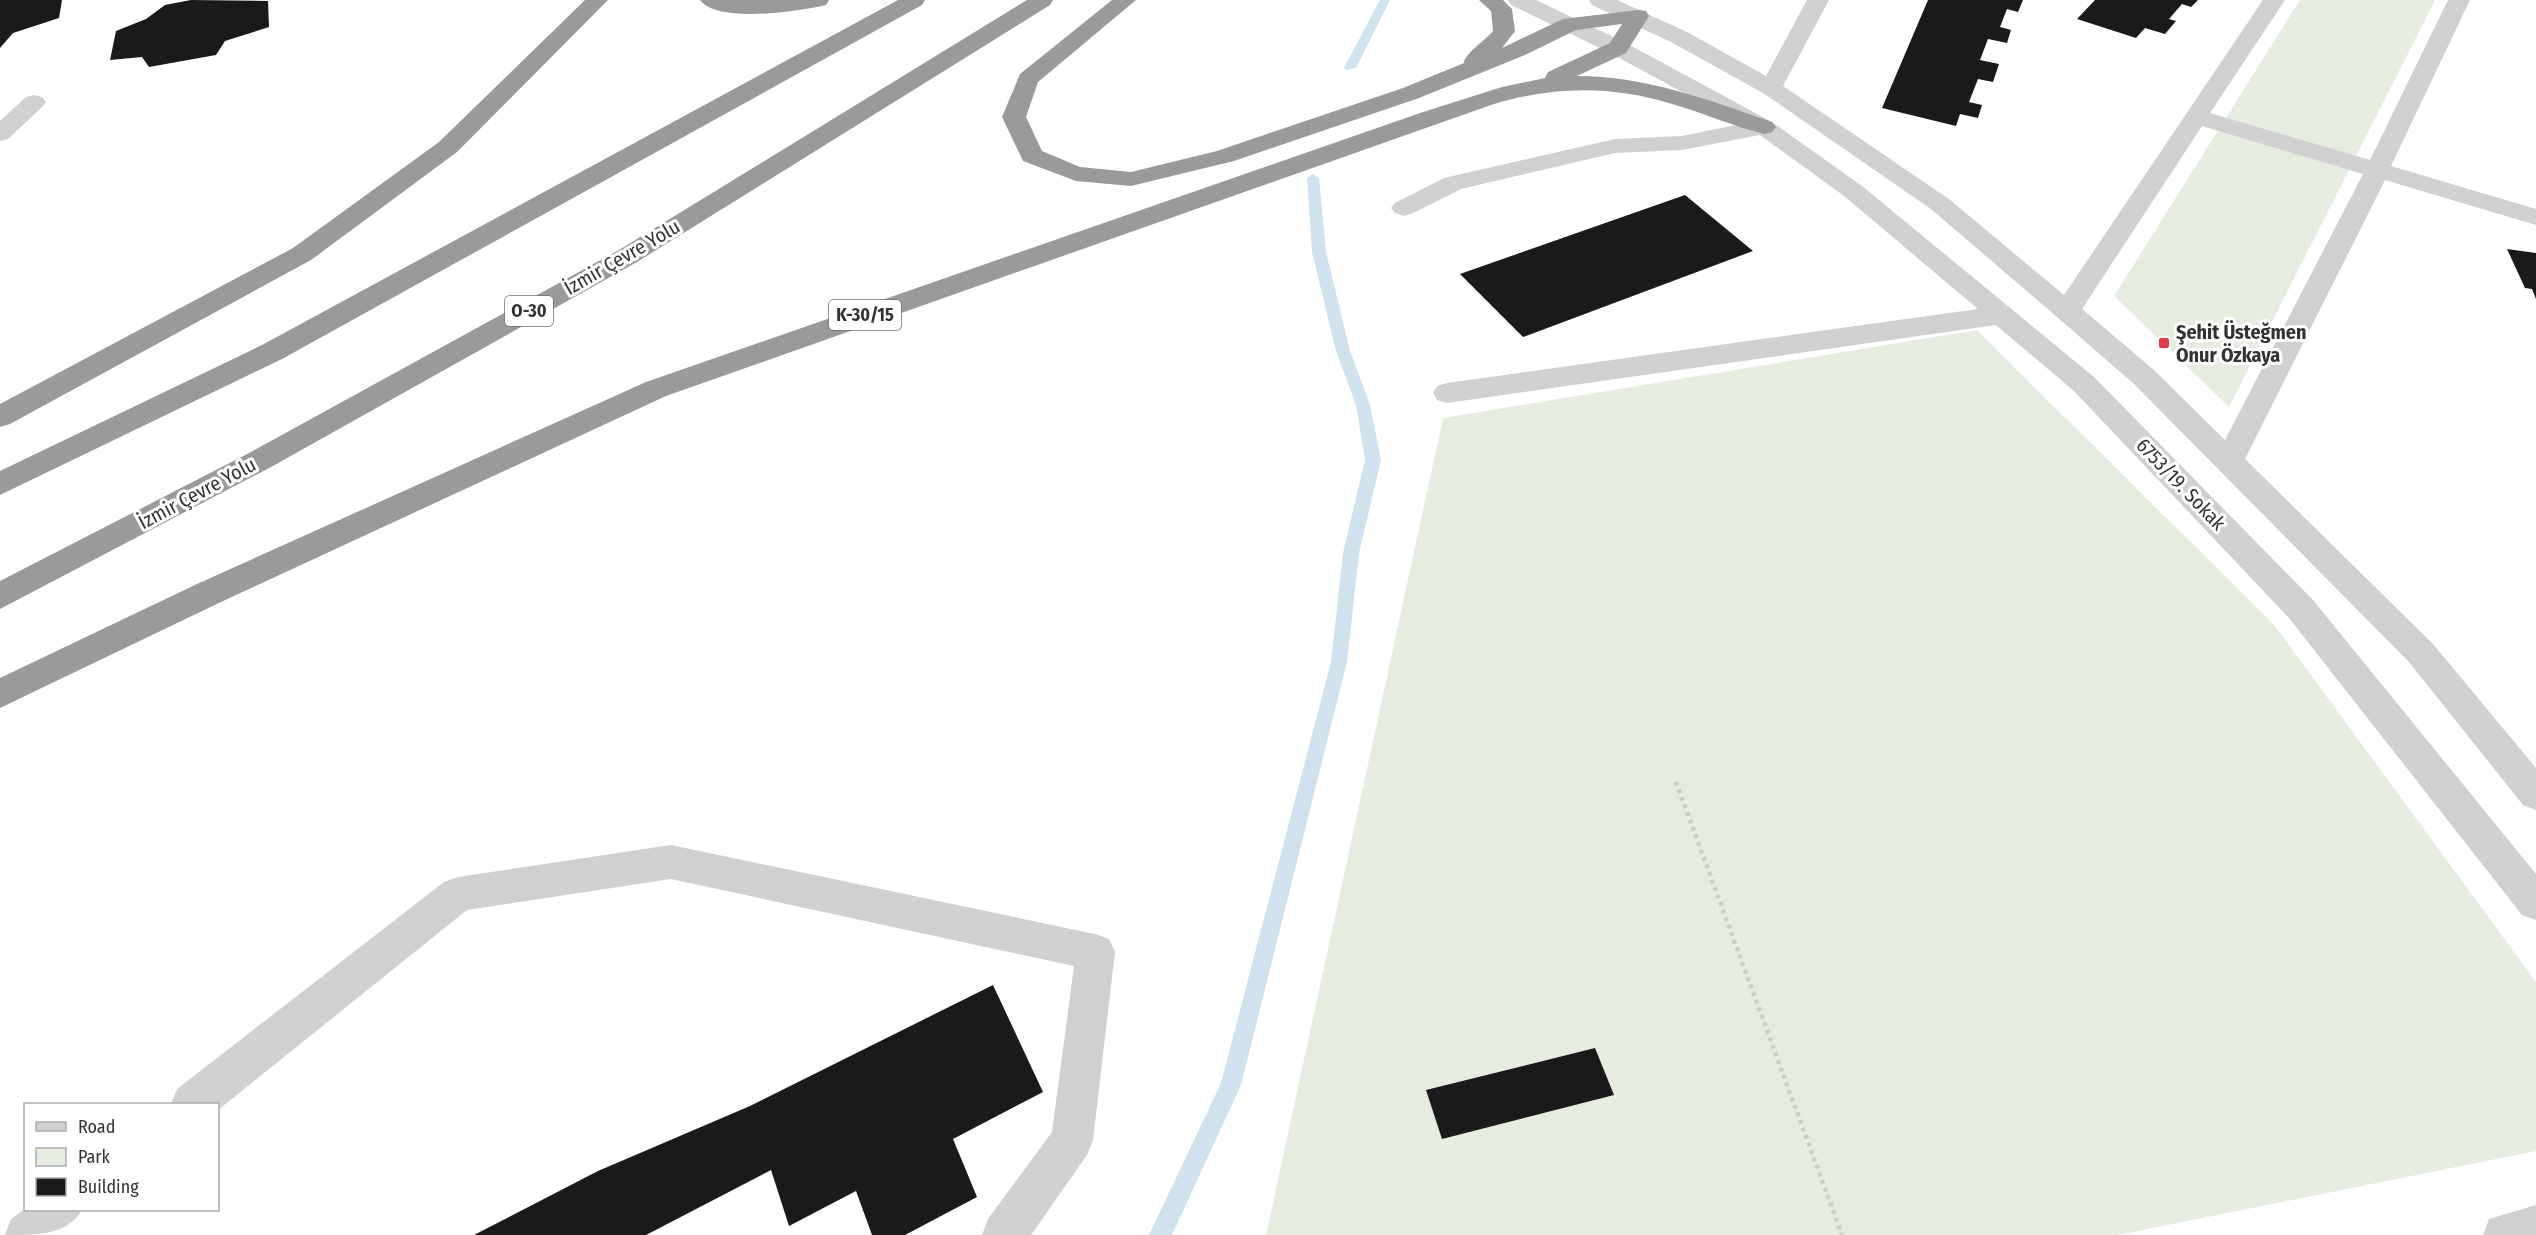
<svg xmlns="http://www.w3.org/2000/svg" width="2536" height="1235" viewBox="0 0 2536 1235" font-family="'Fira Sans Condensed',sans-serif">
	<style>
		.green { fill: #e6ecdf }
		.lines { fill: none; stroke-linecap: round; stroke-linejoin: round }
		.stream { fill: #cfe2ee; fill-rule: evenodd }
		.building { fill: #1a1a1a }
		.path { stroke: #cdcdcd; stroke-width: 4.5; stroke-dasharray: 4 4; stroke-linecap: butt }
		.minor { fill: #d0d0d0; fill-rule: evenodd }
		.highway { fill: #9a9a9a; fill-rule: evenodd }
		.poi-dot { fill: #e63946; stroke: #fff; stroke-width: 2 }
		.labels { text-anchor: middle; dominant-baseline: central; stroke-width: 6; stroke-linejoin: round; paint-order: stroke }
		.shield { fill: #fff; stroke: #707070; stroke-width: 1.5 }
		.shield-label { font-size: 18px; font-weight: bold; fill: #333 }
		.street-label { font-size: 20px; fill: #333; stroke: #fff }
		.poi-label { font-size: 20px; font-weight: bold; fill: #333; stroke: #fff; text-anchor: start }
	</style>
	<rect width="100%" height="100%" fill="#fff"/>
	<g class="green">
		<path d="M 2300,0 L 2435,0 L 2229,407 L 2114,296 Z"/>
		<path d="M 1977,330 L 2275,626 L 2536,982 L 2536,1151 L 2118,1235 L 1266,1235 L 1443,418 Z"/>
	</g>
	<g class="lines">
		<g class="stream">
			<path d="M 1380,0 L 1390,0 L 1356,68 L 1346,70 L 1344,68 Z"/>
			<path d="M 1313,174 L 1319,178 L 1326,252 L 1350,351 L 1370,405 L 1381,460 L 1359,553 L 1347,662 L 1241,1085 L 1172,1235 L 1149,1235 L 1221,1083 L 1331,662 L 1343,553 L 1365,460 L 1356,405 L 1336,351 L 1312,252 L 1307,178 Z"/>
		</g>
	</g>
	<g class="building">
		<path d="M 0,0 L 62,0 L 59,18 L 13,33 L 0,48 Z"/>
		<path d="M 191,0 L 268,1 L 269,27 L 225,41 L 216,55 L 149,67 L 142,57 L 110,60 L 116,31 L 146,19 L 165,5 Z"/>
		<path d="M 1928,0 L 2023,0 L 2018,12 L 2007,9 L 2000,27 L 2011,30 L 2007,43 L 1988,39 L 1980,60 L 1999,64 L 1993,82 L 1978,79 L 1969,102 L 1982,105 L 1978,118 L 1960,114 L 1956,126 L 1882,108 Z"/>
		<path d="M 2095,0 L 2198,0 L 2191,7 L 2182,4 L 2169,19 L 2176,21 L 2165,34 L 2145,28 L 2136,38 L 2077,19 Z"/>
		<path d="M 1685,195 L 1753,251 L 1523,337 L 1460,274 Z"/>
		<path d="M 2507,249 L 2536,253 L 2536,299 L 2532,289 L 2525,288 Z"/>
		<path d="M 993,985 L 1043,1092 L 953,1139 L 977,1197 L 905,1235 L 872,1235 L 856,1191 L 789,1226 L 771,1170 L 646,1235 L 474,1235 L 598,1171 L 750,1106 Z"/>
		<path d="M 1595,1048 L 1614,1095 L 1442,1139 L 1426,1090 Z"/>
	</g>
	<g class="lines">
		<path class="path" d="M 1676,782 L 1842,1235"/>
		<g class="minor">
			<path d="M 1508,0 L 1536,0 L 1626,43 L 1772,122 L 1862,186 L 2094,377 L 2313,600 L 2536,874 L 2536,920 L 2522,915 L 2289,618 L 2074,391 L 1996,325 L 1447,403 L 1437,400 L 1433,393 L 1437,386 L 1447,383 L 1978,309 L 1844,196 L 1760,135 L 1682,150 L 1615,153 L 1461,189 L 1413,213 L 1404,216 L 1395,213 L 1391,208 L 1395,203 L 1444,178 L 1615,139 L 1682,136 L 1741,124 L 1610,53 L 1511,5 Z"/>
			<path d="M 1589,0 L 1617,0 L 1687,32 L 1766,76 L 1807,0 L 1829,0 L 1783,86 L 1949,199 L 2064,295 L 2263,0 L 2285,0 L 2210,113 L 2370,160 L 2448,0 L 2470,0 L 2391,166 L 2536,209 L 2536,225 L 2385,180 L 2245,459 L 2433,644 L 2536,768 L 2536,810 L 2523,805 L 2409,662 L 2134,384 L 2057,317 L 1931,209 L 1763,93 L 1671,42 L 1592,5 ZM 2202,126 L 2363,174 L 2225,440 L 2154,370 L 2082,309 Z"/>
			<path d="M 34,95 L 42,97 L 46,102 L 42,107 L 8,139 L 0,141 L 0,121 L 26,97 Z"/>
			<path d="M 671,845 L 1095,934 L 1109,939 L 1115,952 L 1093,1140 L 1087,1155 L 1031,1235 L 982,1235 L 988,1219 L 1052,1132 L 1074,966 L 671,879 L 467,910 L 218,1110 L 218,1104 L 171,1104 L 177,1089 L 444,882 L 458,877 Z"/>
			<path d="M 2536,1205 L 2536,1235 L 2483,1235 L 2489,1219 Z"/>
			<path d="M 26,1208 L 26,1210 L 82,1210 C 67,1235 39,1235 5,1235 L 11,1219 Z"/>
		</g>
		<g class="highway">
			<path d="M 585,0 L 608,0 L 457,152 L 311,260 L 10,424 L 0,427 L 0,404 L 293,248 L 439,142 Z"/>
			<path d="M 700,0 L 829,0 L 826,5 C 801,11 717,24 700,0 Z"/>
			<path d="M 898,0 L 925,0 L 922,5 L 282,359 L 0,495 L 0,471 L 262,345 Z"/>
			<path d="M 1027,0 L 1053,0 L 1050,5 L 637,262 L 271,467 L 0,609 L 0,581 L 249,453 L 619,250 Z"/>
			<path d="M 1112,0 L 1136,0 L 1038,82 L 1026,117 L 1042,151 L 1080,167 L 1131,172 L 1217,151 L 1403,88 L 1464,63 C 1464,54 1486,40 1493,31 L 1491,11 L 1479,0 L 1503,0 L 1512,9 L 1515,31 L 1502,48 L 1563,19 L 1638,10 L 1646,11 L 1649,16 L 1626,53 L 1577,76 C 1645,76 1709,100 1772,122 L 1776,127 L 1772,132 L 1764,134 C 1733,126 1703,113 1672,104 C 1611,85 1552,86 1491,105 L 666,396 L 221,602 L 0,708 L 0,678 L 197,584 L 646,382 L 1423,112 L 1502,87 L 1545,78 L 1548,72 L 1610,43 L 1622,24 L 1576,30 L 1525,55 L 1419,98 L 1234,161 L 1131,186 L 1076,181 L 1023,161 L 1002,117 L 1020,74 Z"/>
		</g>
	</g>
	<rect class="poi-dot" x="2158" y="337" width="12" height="12" rx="3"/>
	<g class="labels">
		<g class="shield">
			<rect x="505" y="296" width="48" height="30" rx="4.5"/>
			<rect x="829" y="300" width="72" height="30" rx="4.5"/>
		</g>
		<g class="shield-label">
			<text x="529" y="311">O-30</text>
			<text x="865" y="315">K-30/15</text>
		</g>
		<g class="street-label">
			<text transform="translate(622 257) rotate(-30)">İzmir Çevre Yolu</text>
			<text transform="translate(2181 484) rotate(46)">6753/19. Sokak</text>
			<text transform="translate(197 493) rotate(-28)">İzmir Çevre Yolu</text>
		</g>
		<g class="poi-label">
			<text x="2176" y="332">Şehit Üsteğmen<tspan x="2176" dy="23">Onur Özkaya</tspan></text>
		</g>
	</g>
	<rect x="24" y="1103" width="195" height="108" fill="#ffffff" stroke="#adadad" stroke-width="1.5"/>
	<rect x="36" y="1122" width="30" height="9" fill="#d0d0d0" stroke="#adadad" stroke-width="1.5"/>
	<text x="78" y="1133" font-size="18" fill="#333333">Road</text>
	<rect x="36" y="1148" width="30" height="18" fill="#e6ecdf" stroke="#adadad" stroke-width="1.5"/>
	<text x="78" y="1163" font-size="18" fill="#333333">Park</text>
	<rect x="36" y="1178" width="30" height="18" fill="#1a1a1a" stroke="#adadad" stroke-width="1.5"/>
	<text x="78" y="1193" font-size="18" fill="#333333">Building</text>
</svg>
